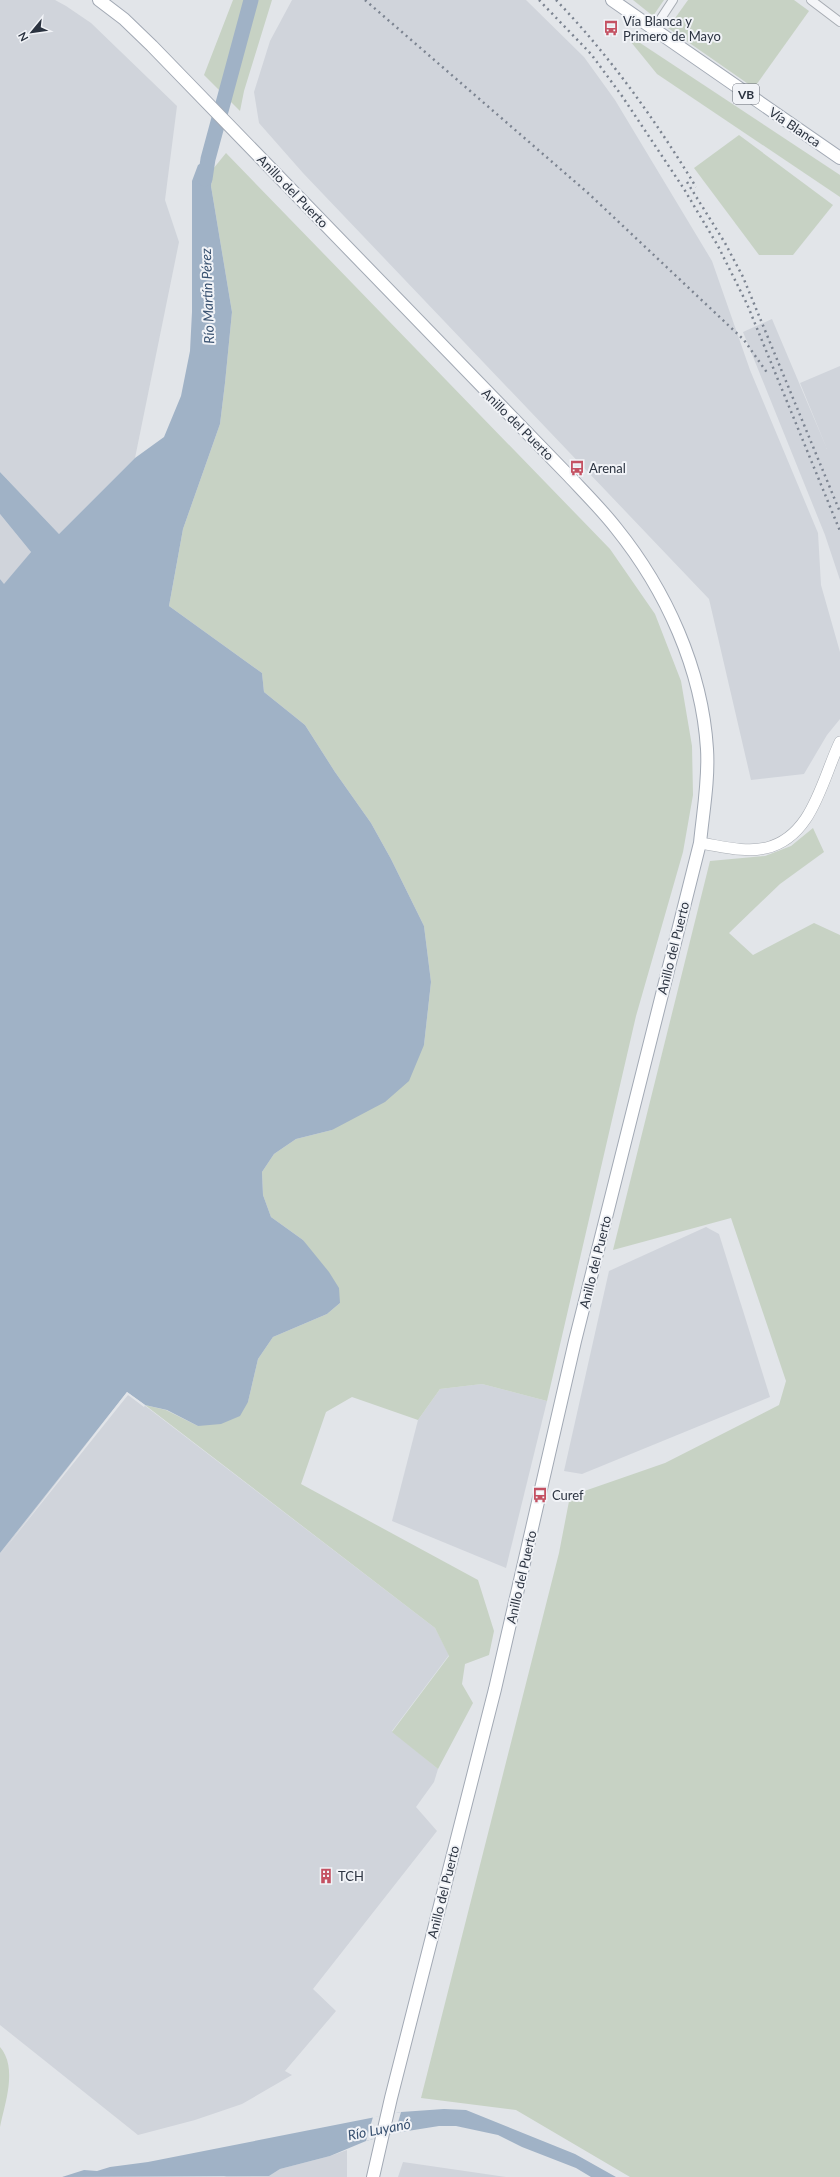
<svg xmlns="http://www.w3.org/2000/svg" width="840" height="2177" viewBox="0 0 840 2177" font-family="Lato,sans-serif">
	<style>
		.built { fill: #d0d4db }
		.green { fill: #c7d2c4 }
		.water { fill: #a0b2c6 }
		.pier { fill: #e2e5e9 }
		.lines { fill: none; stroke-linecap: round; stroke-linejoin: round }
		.river { stroke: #a0b2c6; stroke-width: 15 }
		.minor-casing { stroke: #a7acb3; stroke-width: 10 }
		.secondary-casing { stroke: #a7acb3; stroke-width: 12 }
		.primary-casing { stroke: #a2a9b4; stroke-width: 14 }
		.minor { stroke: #f4f5f8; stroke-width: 8 }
		.secondary { stroke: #fff; stroke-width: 11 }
		.primary { stroke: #fff; stroke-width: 12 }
		.rail { stroke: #7c8491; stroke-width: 2.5; stroke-dasharray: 2 4; stroke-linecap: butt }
		.labels { text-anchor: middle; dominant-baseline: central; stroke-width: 4; stroke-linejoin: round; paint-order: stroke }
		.shield { fill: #f1f3f7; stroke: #666d77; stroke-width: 1 }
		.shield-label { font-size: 12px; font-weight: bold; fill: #2b3340 }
		.poi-label { font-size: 13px; fill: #2b3340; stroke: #f1f3f7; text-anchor: start }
		.street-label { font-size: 13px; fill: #2b3340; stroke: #f1f3f7 }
		.water-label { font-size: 14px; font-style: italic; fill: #385170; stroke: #f1f3f7 }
	</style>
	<rect width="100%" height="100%" fill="#e2e5e9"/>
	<g class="built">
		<path d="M 0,0 L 55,0 L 66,6 L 91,23 L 177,106 L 165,200 L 179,242 L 135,458 L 59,534 L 0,472 Z"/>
		<path d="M 292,0 L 526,0 L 584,57 L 615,100 L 712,261 L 750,370 L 818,533 L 821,585 L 840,652 L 840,719 L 827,735 L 804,774 L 751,780 L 709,599 L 303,173 L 259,123 L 254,92 L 270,41 Z"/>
		<path d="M 772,319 L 827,449 L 800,383 L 840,366 L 840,580 L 825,535 L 743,332 Z"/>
		<path d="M 0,514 L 31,552 L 4,585 L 0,579 Z"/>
		<path d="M 706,1227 L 719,1234 L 770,1397 L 582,1474 L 564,1471 L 609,1271 Z"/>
		<path d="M 482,1384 L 547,1401 L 506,1568 L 392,1521 L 418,1420 L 440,1389 Z"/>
		<path d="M 127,1392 L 435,1628 L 449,1655 L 392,1731 L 438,1769 L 434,1782 L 416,1807 L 437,1831 L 313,1989 L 336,2011 L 285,2071 L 292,2075 L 242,2104 L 195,2120 L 138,2135 L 0,2025 L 0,1553 Z"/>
		<path d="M 347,2150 L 347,2177 L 224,2177 L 229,2175 L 269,2176 L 280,2169 L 330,2156 Z"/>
		<path d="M 403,2162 L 506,2177 L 398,2177 Z"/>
	</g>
	<g class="green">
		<path d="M 233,0 L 272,0 L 244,91 L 240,111 L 204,75 Z"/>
		<path d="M 633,0 L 664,0 L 653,16 Z"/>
		<path d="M 688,0 L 794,0 L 809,11 L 754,88 L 668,28 Z"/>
		<path d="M 622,31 L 840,175 L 840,197 L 657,74 Z"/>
		<path d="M 739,135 L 833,205 L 793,255 L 759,255 L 694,168 Z"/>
		<path d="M 226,153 L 610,549 L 655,614 L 681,681 L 692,746 L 693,795 L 683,852 L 636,1016 L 547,1401 L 482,1384 L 440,1389 L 418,1420 L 352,1397 L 326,1412 L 301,1484 L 478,1580 L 494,1631 L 489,1655 L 465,1664 L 462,1684 L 473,1703 L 438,1769 L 392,1732 L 449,1656 L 435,1628 L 145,1405 L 166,1410 L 198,1426 L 248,1402 L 258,1359 L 273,1337 L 327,1314 L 340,1303 L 303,1240 L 271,1217 L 263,1195 L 262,1172 L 274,1154 L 296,1139 L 332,1130 L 424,1045 L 431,982 L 424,926 L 391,859 L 371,823 L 335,772 L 305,725 L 264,692 L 262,673 L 169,606 L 183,529 L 220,424 L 225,383 L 232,312 L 211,186 L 213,169 Z"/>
		<path d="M 813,828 L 824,852 L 780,884 L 729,933 L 753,955 L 814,923 L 840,935 L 840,2177 L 630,2177 L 516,2110 L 421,2098 L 559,1553 L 570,1496 L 665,1463 L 779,1405 L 786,1381 L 731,1218 L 613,1250 L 710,861 L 765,856 L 791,846 Z"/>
		<path d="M 0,2047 C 18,2068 5,2103 0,2127 Z"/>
	</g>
	<g class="water">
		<path d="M 208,159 L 213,169 L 211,186 L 232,312 L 225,383 L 220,424 L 183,529 L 169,606 L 262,673 L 264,692 L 305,725 L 335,772 L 371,823 L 391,859 L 424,926 L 431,982 L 424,1045 L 409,1081 L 385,1102 L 332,1130 L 296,1139 L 274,1154 L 262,1172 L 263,1195 L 271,1217 L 303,1240 L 329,1272 L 339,1288 L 340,1303 L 327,1314 L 273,1337 L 258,1359 L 248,1402 L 240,1416 L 221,1424 L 198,1426 L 167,1410 L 145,1405 L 127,1392 L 0,1553 L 0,579 L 4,584 L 31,552 L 0,514 L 0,472 L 59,534 L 135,458 L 164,437 L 181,396 L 190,351 L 192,312 L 192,181 L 198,165 Z"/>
		<path d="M 444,2109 L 466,2110 L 575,2154 L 616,2177 L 591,2177 L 576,2168 L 522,2147 L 498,2135 L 456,2126 L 439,2126 L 395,2133 L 366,2141 L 330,2156 L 280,2169 L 269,2176 L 62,2177 L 84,2170 L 97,2171 L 110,2167 L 148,2162 L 401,2112 Z"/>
	</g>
	<g class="pier">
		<path d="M 127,1392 L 145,1405 L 144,1407 L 128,1395 L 0,1555 Z"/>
		<path d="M 401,2112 L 395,2133 L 366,2141 L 373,2117 Z"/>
	</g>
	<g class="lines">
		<path class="river" d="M 205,179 L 208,159 L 251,0"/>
		<g class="minor-casing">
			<g id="minor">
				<path d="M 811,0 L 840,22"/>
				<path d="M 654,29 L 673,0"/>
			</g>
		</g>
		<g class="secondary-casing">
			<path id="secondary" d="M 700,843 C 721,846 745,853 766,848 C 813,837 822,779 840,742"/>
		</g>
		<g class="primary-casing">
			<g id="primary">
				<path d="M 99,0 L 124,19 L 152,46 L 569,476 C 585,493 602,510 616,528 C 666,590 702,669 707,749 C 709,780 703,812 700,843 L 575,1341 L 495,1689 L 391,2098 L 373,2177"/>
				<path d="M 612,0 L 840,158"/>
			</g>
		</g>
		<use href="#minor" class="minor"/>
		<use href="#secondary" class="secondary"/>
		<use href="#primary" class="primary"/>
		<g class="rail">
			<path d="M 365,0 L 588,193 L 744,340 L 768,374"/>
			<path d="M 539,0 L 591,54 L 622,96 L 684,189 L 718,246 L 747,304 L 840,531"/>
			<path d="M 556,0 C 610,56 656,121 696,187"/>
			<path d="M 687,182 L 725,243 L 743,277 L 840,512"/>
		</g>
	</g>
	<defs>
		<g id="bus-bare" transform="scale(1.2)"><path d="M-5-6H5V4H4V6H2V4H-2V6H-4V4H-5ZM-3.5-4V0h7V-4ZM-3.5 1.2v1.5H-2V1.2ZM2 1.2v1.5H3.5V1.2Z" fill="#c45162" stroke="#f1f3f7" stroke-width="2.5" paint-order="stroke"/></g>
		<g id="building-bare" transform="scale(1.2)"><path d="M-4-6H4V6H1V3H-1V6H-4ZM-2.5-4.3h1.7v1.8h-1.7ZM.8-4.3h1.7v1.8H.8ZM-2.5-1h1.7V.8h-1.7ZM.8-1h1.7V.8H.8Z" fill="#c45162" stroke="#f1f3f7" stroke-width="2.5" paint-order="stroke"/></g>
	</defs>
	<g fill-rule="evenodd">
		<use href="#bus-bare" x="611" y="28"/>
		<use href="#bus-bare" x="577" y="468"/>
		<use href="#bus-bare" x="540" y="1495"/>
		<use href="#building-bare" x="326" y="1876"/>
	</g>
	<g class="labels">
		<rect class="shield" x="733" y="84" width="26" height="20" rx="3"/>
		<g class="shield-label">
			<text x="746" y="94">VB</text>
		</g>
		<g class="poi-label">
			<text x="623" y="21">Vía Blanca y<tspan x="623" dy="15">Primero de Mayo</tspan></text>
			<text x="589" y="468">Arenal</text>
			<text x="552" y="1495">Curef</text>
			<text x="338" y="1876">TCH</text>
		</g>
		<g class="street-label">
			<text transform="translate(795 127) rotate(34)">Vía Blanca</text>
			<text transform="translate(293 191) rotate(46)">Anillo del Puerto</text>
			<text transform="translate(518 424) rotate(45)">Anillo del Puerto</text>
			<text transform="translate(673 948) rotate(-76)">Anillo del Puerto</text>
			<text transform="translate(595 1262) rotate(-76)">Anillo del Puerto</text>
			<text transform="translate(521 1577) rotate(-77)">Anillo del Puerto</text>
			<text transform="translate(443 1892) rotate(-76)">Anillo del Puerto</text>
		</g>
		<g class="water-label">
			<text transform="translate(207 296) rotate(-92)">Río Martín Pérez</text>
			<text transform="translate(379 2129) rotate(-11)">Río Luyanó</text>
		</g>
	</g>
	<g transform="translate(32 32) rotate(241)" stroke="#f1f3f7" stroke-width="3" paint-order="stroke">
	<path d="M0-3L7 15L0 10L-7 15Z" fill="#2b3340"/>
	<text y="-6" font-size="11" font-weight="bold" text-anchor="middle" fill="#2b3340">N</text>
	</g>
</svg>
